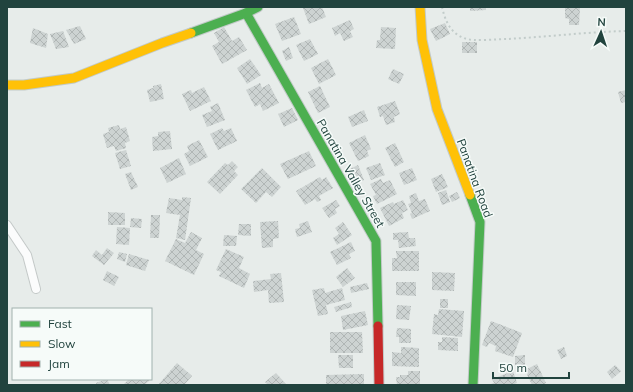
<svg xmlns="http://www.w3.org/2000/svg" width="633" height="392" viewBox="0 0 633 392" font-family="Mulish,sans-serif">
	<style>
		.building { fill: url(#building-cross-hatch) }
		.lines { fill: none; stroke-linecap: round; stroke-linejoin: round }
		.street-casing { stroke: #c4c9c8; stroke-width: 10 }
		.fast-casing { stroke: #c2cac8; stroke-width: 11 }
		.slow-casing { stroke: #c2cac8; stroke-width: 11 }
		.jam-casing { stroke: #c2cac8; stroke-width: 11 }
		.path { stroke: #c2ccca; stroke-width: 2; stroke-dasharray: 2 3; stroke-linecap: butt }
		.street { stroke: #fbfcfc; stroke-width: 8 }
		.fast { stroke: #4caf50; stroke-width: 9 }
		.slow { stroke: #ffc107; stroke-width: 9 }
		.jam { stroke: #c62828; stroke-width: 9 }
		.labels { text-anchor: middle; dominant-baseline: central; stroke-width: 3; stroke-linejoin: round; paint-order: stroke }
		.street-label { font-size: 12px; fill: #21433e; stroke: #f6fbf9 }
	</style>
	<defs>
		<pattern id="building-cross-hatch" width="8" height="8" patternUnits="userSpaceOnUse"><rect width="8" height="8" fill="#cdd3d2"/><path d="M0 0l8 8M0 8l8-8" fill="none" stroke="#b0b6b5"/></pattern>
	</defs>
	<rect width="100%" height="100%" fill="#e7ecea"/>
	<g class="building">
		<path d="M 305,7 L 322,7 L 326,17 L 309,24 L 303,8 Z"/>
		<path d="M 470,7 L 486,7 L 486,10 L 470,11 Z"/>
		<path d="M 565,7 L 580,7 L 579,25 L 569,25 L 569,19 L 565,18 Z"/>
		<path d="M 294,17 L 301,34 L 282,41 L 275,24 Z"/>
		<path d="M 350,20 L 354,29 L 350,31 L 353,37 L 344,41 L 340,33 L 335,36 L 332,28 Z"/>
		<path d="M 445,23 L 450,34 L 436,41 L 430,29 Z"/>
		<path d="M 80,26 L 86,39 L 74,44 L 66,30 Z"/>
		<path d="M 224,27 L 232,41 L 239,37 L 247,50 L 222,64 L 212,46 L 219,42 L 214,33 Z"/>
		<path d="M 381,27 L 396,28 L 395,49 L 376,48 L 377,40 L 380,40 Z"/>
		<path d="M 33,28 L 48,34 L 46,48 L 30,43 Z"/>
		<path d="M 63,31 L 69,47 L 56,49 L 50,34 Z"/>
		<path d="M 310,39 L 318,54 L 304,61 L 296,45 Z"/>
		<rect x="462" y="42" width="15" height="11"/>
		<path d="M 289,47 L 293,58 L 286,61 L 282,51 Z"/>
		<path d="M 250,59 L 261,75 L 247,84 L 237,68 Z"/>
		<path d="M 328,59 L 336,75 L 319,84 L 311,68 Z"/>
		<path d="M 393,69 L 404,74 L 399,84 L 388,79 Z"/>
		<path d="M 260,83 L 262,88 L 269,84 L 279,103 L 263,111 L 260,104 L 255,107 L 246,90 Z"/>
		<path d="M 161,84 L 164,99 L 150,102 L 147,90 L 153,88 L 153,86 Z"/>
		<path d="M 320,86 L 330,107 L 318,113 L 308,92 Z"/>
		<path d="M 204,87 L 211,101 L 190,111 L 182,94 L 191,90 L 192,93 Z"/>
		<path d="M 626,90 L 626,102 L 621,103 L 618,92 Z"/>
		<path d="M 395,101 L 400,114 L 394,117 L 395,122 L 386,125 L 383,116 L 380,117 L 377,107 Z"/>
		<path d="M 218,103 L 225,120 L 207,127 L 202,115 L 212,111 L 210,107 Z"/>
		<path d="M 292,108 L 298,120 L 284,127 L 278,114 Z"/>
		<path d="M 364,110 L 368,121 L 352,127 L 348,117 Z"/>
		<path d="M 119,125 L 120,129 L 126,127 L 130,141 L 125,143 L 126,148 L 116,151 L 114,146 L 107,148 L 103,134 L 109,132 L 108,128 Z"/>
		<path d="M 222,128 L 224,131 L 231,128 L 237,141 L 218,150 L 210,134 Z"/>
		<path d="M 170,131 L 172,149 L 153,151 L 152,137 L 158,136 L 158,132 Z"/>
		<path d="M 365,135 L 371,149 L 367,151 L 369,156 L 358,161 L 349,143 Z"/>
		<path d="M 199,140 L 208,157 L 190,166 L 184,154 L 189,151 L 187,146 Z"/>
		<path d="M 395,143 L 404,162 L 395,167 L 385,148 Z"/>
		<path d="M 126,150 L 131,166 L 120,169 L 115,153 Z"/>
		<path d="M 309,151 L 316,166 L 288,179 L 280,164 Z"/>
		<path d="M 179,158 L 186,174 L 167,183 L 160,168 Z"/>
		<path d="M 232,161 L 238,167 L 234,171 L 238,175 L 220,194 L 207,182 L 225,163 L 228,165 Z"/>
		<path d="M 380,163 L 385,175 L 371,180 L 366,168 Z"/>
		<path d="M 358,165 L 364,180 L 356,183 L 350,169 Z"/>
		<path d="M 262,168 L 281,187 L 272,197 L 266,192 L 256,203 L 241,189 Z"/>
		<path d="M 412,168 L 417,180 L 404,185 L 399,173 Z"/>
		<path d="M 131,172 L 138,187 L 131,190 L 125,174 Z"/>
		<path d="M 442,174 L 448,187 L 436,192 L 431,179 Z"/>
		<path d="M 320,177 L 322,180 L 326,177 L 333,188 L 319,196 L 321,200 L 317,202 L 315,199 L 305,205 L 296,191 Z"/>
		<path d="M 381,179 L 383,183 L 390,180 L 397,194 L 377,204 L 373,196 L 376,195 L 370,184 Z"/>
		<path d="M 446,190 L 450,202 L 442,205 L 438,193 Z"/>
		<path d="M 457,192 L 460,198 L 452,202 L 449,196 Z"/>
		<path d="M 416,193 L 419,201 L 425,199 L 430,211 L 412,219 L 410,214 L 412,213 L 408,204 L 411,203 L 409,196 Z"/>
		<path d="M 182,197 L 191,198 L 185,240 L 176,238 L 180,215 L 166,213 L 169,198 L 182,200 Z"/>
		<path d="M 336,200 L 340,206 L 335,209 L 337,213 L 329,218 L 322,208 Z"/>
		<path d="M 403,200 L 408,210 L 402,213 L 404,218 L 389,226 L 380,208 L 393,202 L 394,204 Z"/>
		<path d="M 108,212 L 125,213 L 125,225 L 108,225 Z"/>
		<path d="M 151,215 L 160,215 L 159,238 L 150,238 Z"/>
		<path d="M 131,218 L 142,219 L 141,228 L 130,227 Z"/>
		<path d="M 278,221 L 279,238 L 273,239 L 273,247 L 262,248 L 260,222 Z"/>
		<path d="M 308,221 L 312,232 L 297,237 L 295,229 L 300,228 L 299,224 Z"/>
		<path d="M 343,222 L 352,235 L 337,245 L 333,238 L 339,234 L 335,228 Z"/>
		<path d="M 239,224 L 251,224 L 251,236 L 238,235 Z"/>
		<path d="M 117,227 L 130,228 L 129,245 L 116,244 Z"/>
		<path d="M 191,232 L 202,238 L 196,250 L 204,254 L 194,275 L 165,261 L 176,239 L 185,243 Z"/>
		<path d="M 408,232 L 409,238 L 415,238 L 416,246 L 399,248 L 398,240 L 393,240 L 393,233 Z"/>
		<path d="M 224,235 L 237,236 L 236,246 L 223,246 Z"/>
		<path d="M 351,242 L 355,251 L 349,254 L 351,258 L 337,265 L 330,252 Z"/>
		<path d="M 107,248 L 114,253 L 104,265 L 92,256 L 96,250 L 102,255 Z"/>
		<path d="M 226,249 L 244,257 L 239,268 L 250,274 L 244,288 L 219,276 L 221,272 L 216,270 Z"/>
		<path d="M 396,251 L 419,251 L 419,271 L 392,271 L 392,258 L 397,258 Z"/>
		<path d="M 119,252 L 127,254 L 125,262 L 117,259 Z"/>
		<path d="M 129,254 L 149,260 L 145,271 L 126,265 Z"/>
		<path d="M 347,268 L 355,278 L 343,287 L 336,277 Z"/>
		<path d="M 107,271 L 119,277 L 114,286 L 103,280 Z"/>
		<path d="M 432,272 L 455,273 L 454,291 L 432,290 Z"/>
		<path d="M 281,273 L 284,302 L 269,303 L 268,290 L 254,292 L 253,281 L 271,279 L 270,274 Z"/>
		<path d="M 396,282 L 416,282 L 416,296 L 396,295 Z"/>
		<path d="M 367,283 L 369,289 L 351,293 L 350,287 Z"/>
		<path d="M 324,288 L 325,293 L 342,288 L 345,300 L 326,305 L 328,314 L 318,316 L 312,290 Z"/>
		<rect x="440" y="299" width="8" height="9"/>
		<path d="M 351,302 L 352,307 L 336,312 L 334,307 Z"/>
		<path d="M 397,305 L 411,306 L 409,320 L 396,319 Z"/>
		<path d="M 439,309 L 464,311 L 462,337 L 432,334 L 434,314 L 438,315 Z"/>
		<path d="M 365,311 L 368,325 L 343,330 L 341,316 Z"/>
		<path d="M 491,321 L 522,333 L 513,357 L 495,351 L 496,346 L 489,343 L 487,347 L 482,345 Z"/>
		<path d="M 397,328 L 411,329 L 411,343 L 399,343 L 399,337 L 396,337 Z"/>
		<path d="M 330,332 L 362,332 L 363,353 L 330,353 Z"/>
		<path d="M 442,337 L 458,338 L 458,351 L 438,350 L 438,342 L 442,342 Z"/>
		<path d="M 401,347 L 419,348 L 419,367 L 392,366 L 392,352 L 401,353 Z"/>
		<path d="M 564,347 L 567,356 L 561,359 L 557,350 Z"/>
		<path d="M 338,355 L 353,355 L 353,368 L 339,368 Z"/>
		<path d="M 525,355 L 525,365 L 515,365 L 515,356 Z"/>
		<path d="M 177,363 L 192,376 L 184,385 L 158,385 Z"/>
		<path d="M 537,364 L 546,383 L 542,385 L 532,385 L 525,370 Z"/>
		<path d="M 615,365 L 621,371 L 612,379 L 607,372 Z"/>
		<path d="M 408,371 L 420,371 L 420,385 L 397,385 L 396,377 L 400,377 L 400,375 L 408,375 Z"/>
		<path d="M 513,371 L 517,383 L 512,385 L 488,385 L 494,383 L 492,379 Z"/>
		<path d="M 276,373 L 287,385 L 268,385 L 265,382 Z"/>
		<path d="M 364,374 L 364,385 L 326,385 L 326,375 Z"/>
		<path d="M 106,379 L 107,379 L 110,385 L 97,385 L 96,383 Z"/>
		<path d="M 127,379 L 148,379 L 149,381 L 144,385 L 123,385 L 128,380 Z"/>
	</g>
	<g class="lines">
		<g class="street-casing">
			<path id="street" d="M 7,225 L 27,255 L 36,289"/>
		</g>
		<g class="fast-casing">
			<g id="fast">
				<path d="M 246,13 L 376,241 L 378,326"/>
				<path d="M 191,33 L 246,13 L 258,7"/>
				<path d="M 470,195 L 480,222 L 473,385"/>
			</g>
		</g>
		<g class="slow-casing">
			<g id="slow">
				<path d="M 420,7 L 422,40 L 437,109 L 470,195"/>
				<path d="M 7,85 L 24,85 L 74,78 L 162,43 L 191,33"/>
			</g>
		</g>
		<g class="jam-casing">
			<path id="jam" d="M 378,326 L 379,385"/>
		</g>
		<path class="path" d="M 442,7 C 445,20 450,33 464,38 C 473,42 496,39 507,39 C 546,37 586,32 626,31"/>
		<use href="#street" class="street"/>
		<use href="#fast" class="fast"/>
		<use href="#slow" class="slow"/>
		<use href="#jam" class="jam"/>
	</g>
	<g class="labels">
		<g class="street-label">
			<text transform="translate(351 173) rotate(60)">Panatina Valley Street</text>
			<text transform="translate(475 178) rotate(70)">Panatina Road</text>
		</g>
	</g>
	<rect width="633" height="392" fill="none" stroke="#21433e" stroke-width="16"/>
	<rect x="12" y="308" width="140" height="72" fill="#f6fbf9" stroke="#a1b1ae"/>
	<rect x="20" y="321" width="20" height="6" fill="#4caf50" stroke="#a1b1ae"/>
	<text x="48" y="328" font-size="12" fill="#21433e">Fast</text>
	<rect x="20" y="341" width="20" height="6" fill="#ffc107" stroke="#a1b1ae"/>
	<text x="48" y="348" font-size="12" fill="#21433e">Slow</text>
	<rect x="20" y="361" width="20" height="6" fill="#c62828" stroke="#a1b1ae"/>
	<text x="48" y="368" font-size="12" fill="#21433e">Jam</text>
	<g transform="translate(601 32) rotate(3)" stroke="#f6fbf9" stroke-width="3" paint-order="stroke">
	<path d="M0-3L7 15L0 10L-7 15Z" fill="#21433e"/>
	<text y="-6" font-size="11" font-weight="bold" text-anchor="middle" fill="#21433e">N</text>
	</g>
	<path d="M493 372v6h76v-6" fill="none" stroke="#21433e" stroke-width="2"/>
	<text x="499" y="372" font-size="12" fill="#21433e" stroke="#f6fbf9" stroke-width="3" paint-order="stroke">50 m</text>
</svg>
